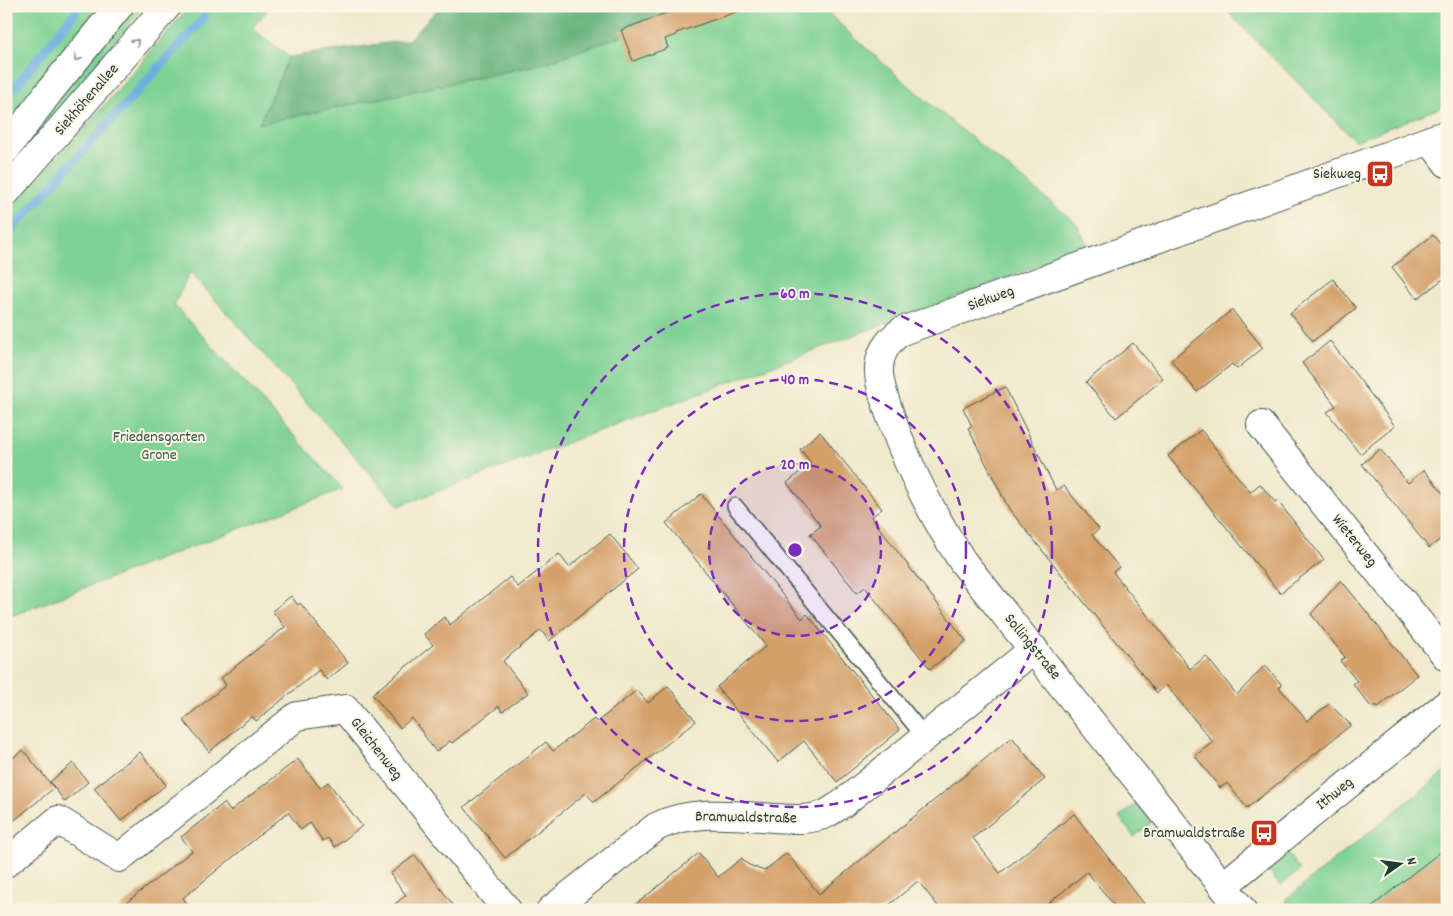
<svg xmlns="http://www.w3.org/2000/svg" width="1453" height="916" viewBox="0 0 1453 916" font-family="Dekko,sans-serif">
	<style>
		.green { fill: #7fd295; stroke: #4f8864 }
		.forest { fill: #67b47e; stroke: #437859 }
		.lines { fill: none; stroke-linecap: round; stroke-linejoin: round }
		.stream { stroke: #6bafe0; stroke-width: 9 }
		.building { fill: #d4a06a }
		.service-casing { stroke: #3e574b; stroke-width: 18 }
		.minor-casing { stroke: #3e574b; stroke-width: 30 }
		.secondary-casing { stroke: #3e574b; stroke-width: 30 }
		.service { stroke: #fff; stroke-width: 15 }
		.minor { stroke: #fff; stroke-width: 28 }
		.secondary { stroke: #fff; stroke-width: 28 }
		.oneway { stroke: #8f9e9a }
		.ring { fill: none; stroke: #7b2cbf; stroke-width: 2.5; stroke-dasharray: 9 6 }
		.labels { text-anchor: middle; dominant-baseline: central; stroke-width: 4; stroke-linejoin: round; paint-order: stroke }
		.street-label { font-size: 16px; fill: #1f3d34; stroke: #fcf5e5 }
		.poi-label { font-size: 16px; fill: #1f3d34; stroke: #fcf5e5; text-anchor: end }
		.park-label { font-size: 16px; fill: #325b47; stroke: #fcf5e5 }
		.centre { fill: #7b2cbf; stroke: #fcf5e5; stroke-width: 2.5 }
		.ring-label { font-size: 15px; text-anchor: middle; font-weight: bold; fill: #7b2cbf; stroke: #fcf5e5; stroke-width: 4; stroke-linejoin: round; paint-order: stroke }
	</style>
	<rect width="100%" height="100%" fill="#fcf5e5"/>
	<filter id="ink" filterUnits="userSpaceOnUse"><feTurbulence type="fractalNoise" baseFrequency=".02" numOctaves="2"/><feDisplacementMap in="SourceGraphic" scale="10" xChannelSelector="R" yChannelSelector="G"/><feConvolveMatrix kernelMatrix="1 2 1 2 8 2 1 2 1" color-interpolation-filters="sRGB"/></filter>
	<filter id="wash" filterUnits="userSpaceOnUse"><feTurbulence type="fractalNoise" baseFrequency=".0096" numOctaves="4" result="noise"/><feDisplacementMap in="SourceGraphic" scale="20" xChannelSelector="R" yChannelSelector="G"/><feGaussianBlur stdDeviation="1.12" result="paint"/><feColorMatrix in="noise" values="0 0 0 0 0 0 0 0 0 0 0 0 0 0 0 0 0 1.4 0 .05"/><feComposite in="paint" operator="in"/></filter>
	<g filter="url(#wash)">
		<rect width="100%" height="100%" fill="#f0e8cb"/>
		<g class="green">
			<path d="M 6,6 L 106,6 L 6,132 Z"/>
			<path d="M 133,6 L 146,6 L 45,124 L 6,176 L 6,161 L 39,117 Z"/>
			<path d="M 190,6 L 271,6 L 252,28 L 289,57 L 259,124 L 542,64 L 706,6 L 821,6 C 901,84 990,152 1076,223 L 1089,247 L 399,506 L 190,272 L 174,305 L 343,489 L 6,618 L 6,212 L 84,129 Z"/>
			<path d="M 1222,6 L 1447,6 L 1447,105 L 1355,141 Z"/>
			<path d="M 1447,770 L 1447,910 L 1285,910 L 1286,899 Z"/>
			<path d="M 1137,803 L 1152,822 L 1134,837 L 1119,817 Z"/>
			<path d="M 1285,851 L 1300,870 L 1280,886 L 1266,868 Z"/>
		</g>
		<path class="forest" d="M 441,6 L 706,6 L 542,64 L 259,124 L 289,57 L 408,40 Z"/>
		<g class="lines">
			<g class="stream">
				<path d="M 6,99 L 80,6"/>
				<path d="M 6,236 L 205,17"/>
			</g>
		</g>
		<g id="blocks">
			<g class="building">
				<path d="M 685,6 L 741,6 L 742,10 L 676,33 L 676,35 L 665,39 L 668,48 L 633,61 L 621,30 Z"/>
				<path d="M 1433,235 L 1447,252 L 1447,276 L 1417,299 L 1392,267 Z"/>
				<path d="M 1333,279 L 1356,308 L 1313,341 L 1290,313 Z"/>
				<path d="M 1232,310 L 1263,348 L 1237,369 L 1232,364 L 1197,392 L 1171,360 Z"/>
				<path d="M 1330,341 L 1395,426 L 1360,454 L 1327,412 L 1336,406 L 1302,363 Z"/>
				<path d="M 1133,343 L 1163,379 L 1116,418 L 1086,382 Z"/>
				<path d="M 1005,387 L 1056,490 L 1064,486 L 1099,529 L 1092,535 L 1119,567 L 1113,572 L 1190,669 L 1206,656 L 1237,695 L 1265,665 L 1282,685 L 1279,687 L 1307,721 L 1329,704 L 1351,725 L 1247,808 L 1227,783 L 1220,788 L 1195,756 L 1213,742 L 1166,685 L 1157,693 L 1009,509 L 968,428 L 972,426 L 963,408 Z"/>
				<path d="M 1201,430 L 1250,492 L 1260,484 L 1275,502 L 1277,500 L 1324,560 L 1280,593 L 1168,456 Z"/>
				<path d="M 820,432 L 882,509 L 871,517 L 966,641 L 930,669 L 865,587 L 857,593 L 810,534 L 821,526 L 787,483 L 811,463 L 800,449 Z"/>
				<path d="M 1380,449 L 1408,483 L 1424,470 L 1447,498 L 1447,534 L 1429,548 L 1362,464 Z"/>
				<path d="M 701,494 L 802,619 L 807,614 L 900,730 L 837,782 L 804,741 L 778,762 L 717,687 L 766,646 L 666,523 Z"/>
				<path d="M 610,534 L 638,569 L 549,641 L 541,630 L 503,661 L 528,693 L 502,712 L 499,706 L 452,743 L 450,741 L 436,752 L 412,718 L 400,728 L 372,694 L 433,645 L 424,634 L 444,617 L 450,625 L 510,577 L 518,587 L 559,554 L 569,567 Z"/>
				<path d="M 1341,580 L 1417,675 L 1378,707 L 1376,705 L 1372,708 L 1353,684 L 1357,681 L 1340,661 L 1345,657 L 1311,614 Z"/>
				<path d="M 291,596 L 298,605 L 300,603 L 348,663 L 327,680 L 319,670 L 256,721 L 252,716 L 209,752 L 183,720 L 226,685 L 221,678 L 285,627 L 272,611 Z"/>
				<path d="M 668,686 L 696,721 L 594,802 L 586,793 L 505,858 L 464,807 L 546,742 L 553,751 L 594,719 L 597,722 L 637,690 L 648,703 Z"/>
				<path d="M 1012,737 L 1045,779 L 973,838 L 1000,873 L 1074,814 L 1149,910 L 1118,910 L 1087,872 L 1040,910 L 941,910 L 918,881 L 883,910 L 629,910 L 699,853 L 718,877 L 742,858 L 747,864 L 764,871 L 787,853 L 819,894 Z"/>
				<path d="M 23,750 L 54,788 L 6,827 L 6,763 Z"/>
				<path d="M 140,752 L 166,785 L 121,821 L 94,788 Z"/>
				<path d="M 298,759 L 320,788 L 328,782 L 362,826 L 335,847 L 328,838 L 323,841 L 310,823 L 301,830 L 288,812 L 183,898 L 192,910 L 117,910 L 192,851 L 181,837 L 224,803 L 230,811 Z"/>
				<path d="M 73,763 L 88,782 L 65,802 L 50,782 Z"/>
				<path d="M 1447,847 L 1447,910 L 1368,910 L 1412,874 Z"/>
				<path d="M 415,855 L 457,910 L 388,910 L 406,895 L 390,874 Z"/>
			</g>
		</g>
	</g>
	<g filter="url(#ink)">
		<use href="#blocks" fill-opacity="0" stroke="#3e574b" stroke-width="1"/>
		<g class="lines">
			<g class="service-casing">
				<path id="service" d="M 735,506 L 925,737"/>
			</g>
			<g class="minor-casing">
				<g id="minor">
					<path d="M 1430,140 L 1447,163"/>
					<path d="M 1261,425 L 1447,657"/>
					<path d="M 6,863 L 58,820 L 119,858 L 297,716 L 345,709 L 507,910"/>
					<path d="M 1223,886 L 1447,704"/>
					<path d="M 551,910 L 656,827 C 691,809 735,815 773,818 C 790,819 809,821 826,814 C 831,811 837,807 842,804 L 1034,649"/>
					<path d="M 1242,910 L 963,562 C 933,517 909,469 891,418 C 886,403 880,388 879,373 C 878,355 888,340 902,331 L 1447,134"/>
				</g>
			</g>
			<g class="secondary-casing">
				<g id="secondary">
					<path d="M 6,149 L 49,92 L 119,6"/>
					<path d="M 6,192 L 167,6"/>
				</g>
			</g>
			<use href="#service" class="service"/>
			<use href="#minor" class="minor"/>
			<use href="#secondary" class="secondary"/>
		</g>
		<defs><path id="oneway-chevron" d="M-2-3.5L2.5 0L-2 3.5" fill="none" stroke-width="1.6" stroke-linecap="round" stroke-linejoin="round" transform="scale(1.25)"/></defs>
		<g class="oneway">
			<use href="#oneway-chevron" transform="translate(136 42) rotate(-49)"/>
			<use href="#oneway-chevron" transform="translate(77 58) rotate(129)"/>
		</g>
	</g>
	<circle cx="795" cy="550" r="86" fill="#7b2cbf" fill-opacity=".12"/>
	<g class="ring">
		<circle cx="795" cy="550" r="86"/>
		<circle cx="795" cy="550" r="171"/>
		<circle cx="795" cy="550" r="257"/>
	</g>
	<defs>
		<g id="bus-square" transform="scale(1.4375)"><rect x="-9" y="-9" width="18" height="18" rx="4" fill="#c8321e" stroke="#fcf5e5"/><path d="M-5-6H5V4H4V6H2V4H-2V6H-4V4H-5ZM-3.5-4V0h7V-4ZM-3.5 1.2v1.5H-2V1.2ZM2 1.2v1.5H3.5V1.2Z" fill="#fff"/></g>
	</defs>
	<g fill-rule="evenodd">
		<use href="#bus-square" x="1380" y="174"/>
		<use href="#bus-square" x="1264" y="833"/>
	</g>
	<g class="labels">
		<g class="street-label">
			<text transform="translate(87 100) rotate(-49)">Siekhöhenallee</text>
			<text transform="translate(991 299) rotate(-20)">Siekweg</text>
			<text transform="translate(1354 541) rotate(51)">Wieterweg</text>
			<text transform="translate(1032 647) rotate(51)">Sollingstraße</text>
			<text transform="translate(376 749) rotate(52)">Gleichenweg</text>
			<text transform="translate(1335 794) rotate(-39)">Ithweg</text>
			<text transform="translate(746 818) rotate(1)">Bramwaldstraße</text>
		</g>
		<g class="poi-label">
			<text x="1361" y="174">Siekweg</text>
			<text x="1245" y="833">Bramwaldstraße</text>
		</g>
		<g class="park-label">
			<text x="159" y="437">Friedensgarten<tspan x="159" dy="18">Grone</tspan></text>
		</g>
	</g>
	<circle cx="795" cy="550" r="8" class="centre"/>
	<g class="ring-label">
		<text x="795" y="298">60 m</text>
		<text x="795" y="384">40 m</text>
		<text x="795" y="469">20 m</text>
	</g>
	<rect width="1453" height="916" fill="none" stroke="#fcf5e5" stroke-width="25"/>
	<g transform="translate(1400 864) rotate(76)" stroke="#fcf5e5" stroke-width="4" paint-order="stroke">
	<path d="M0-4L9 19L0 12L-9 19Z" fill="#1f3d34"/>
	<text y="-8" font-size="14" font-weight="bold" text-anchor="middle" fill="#1f3d34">N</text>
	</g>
</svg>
